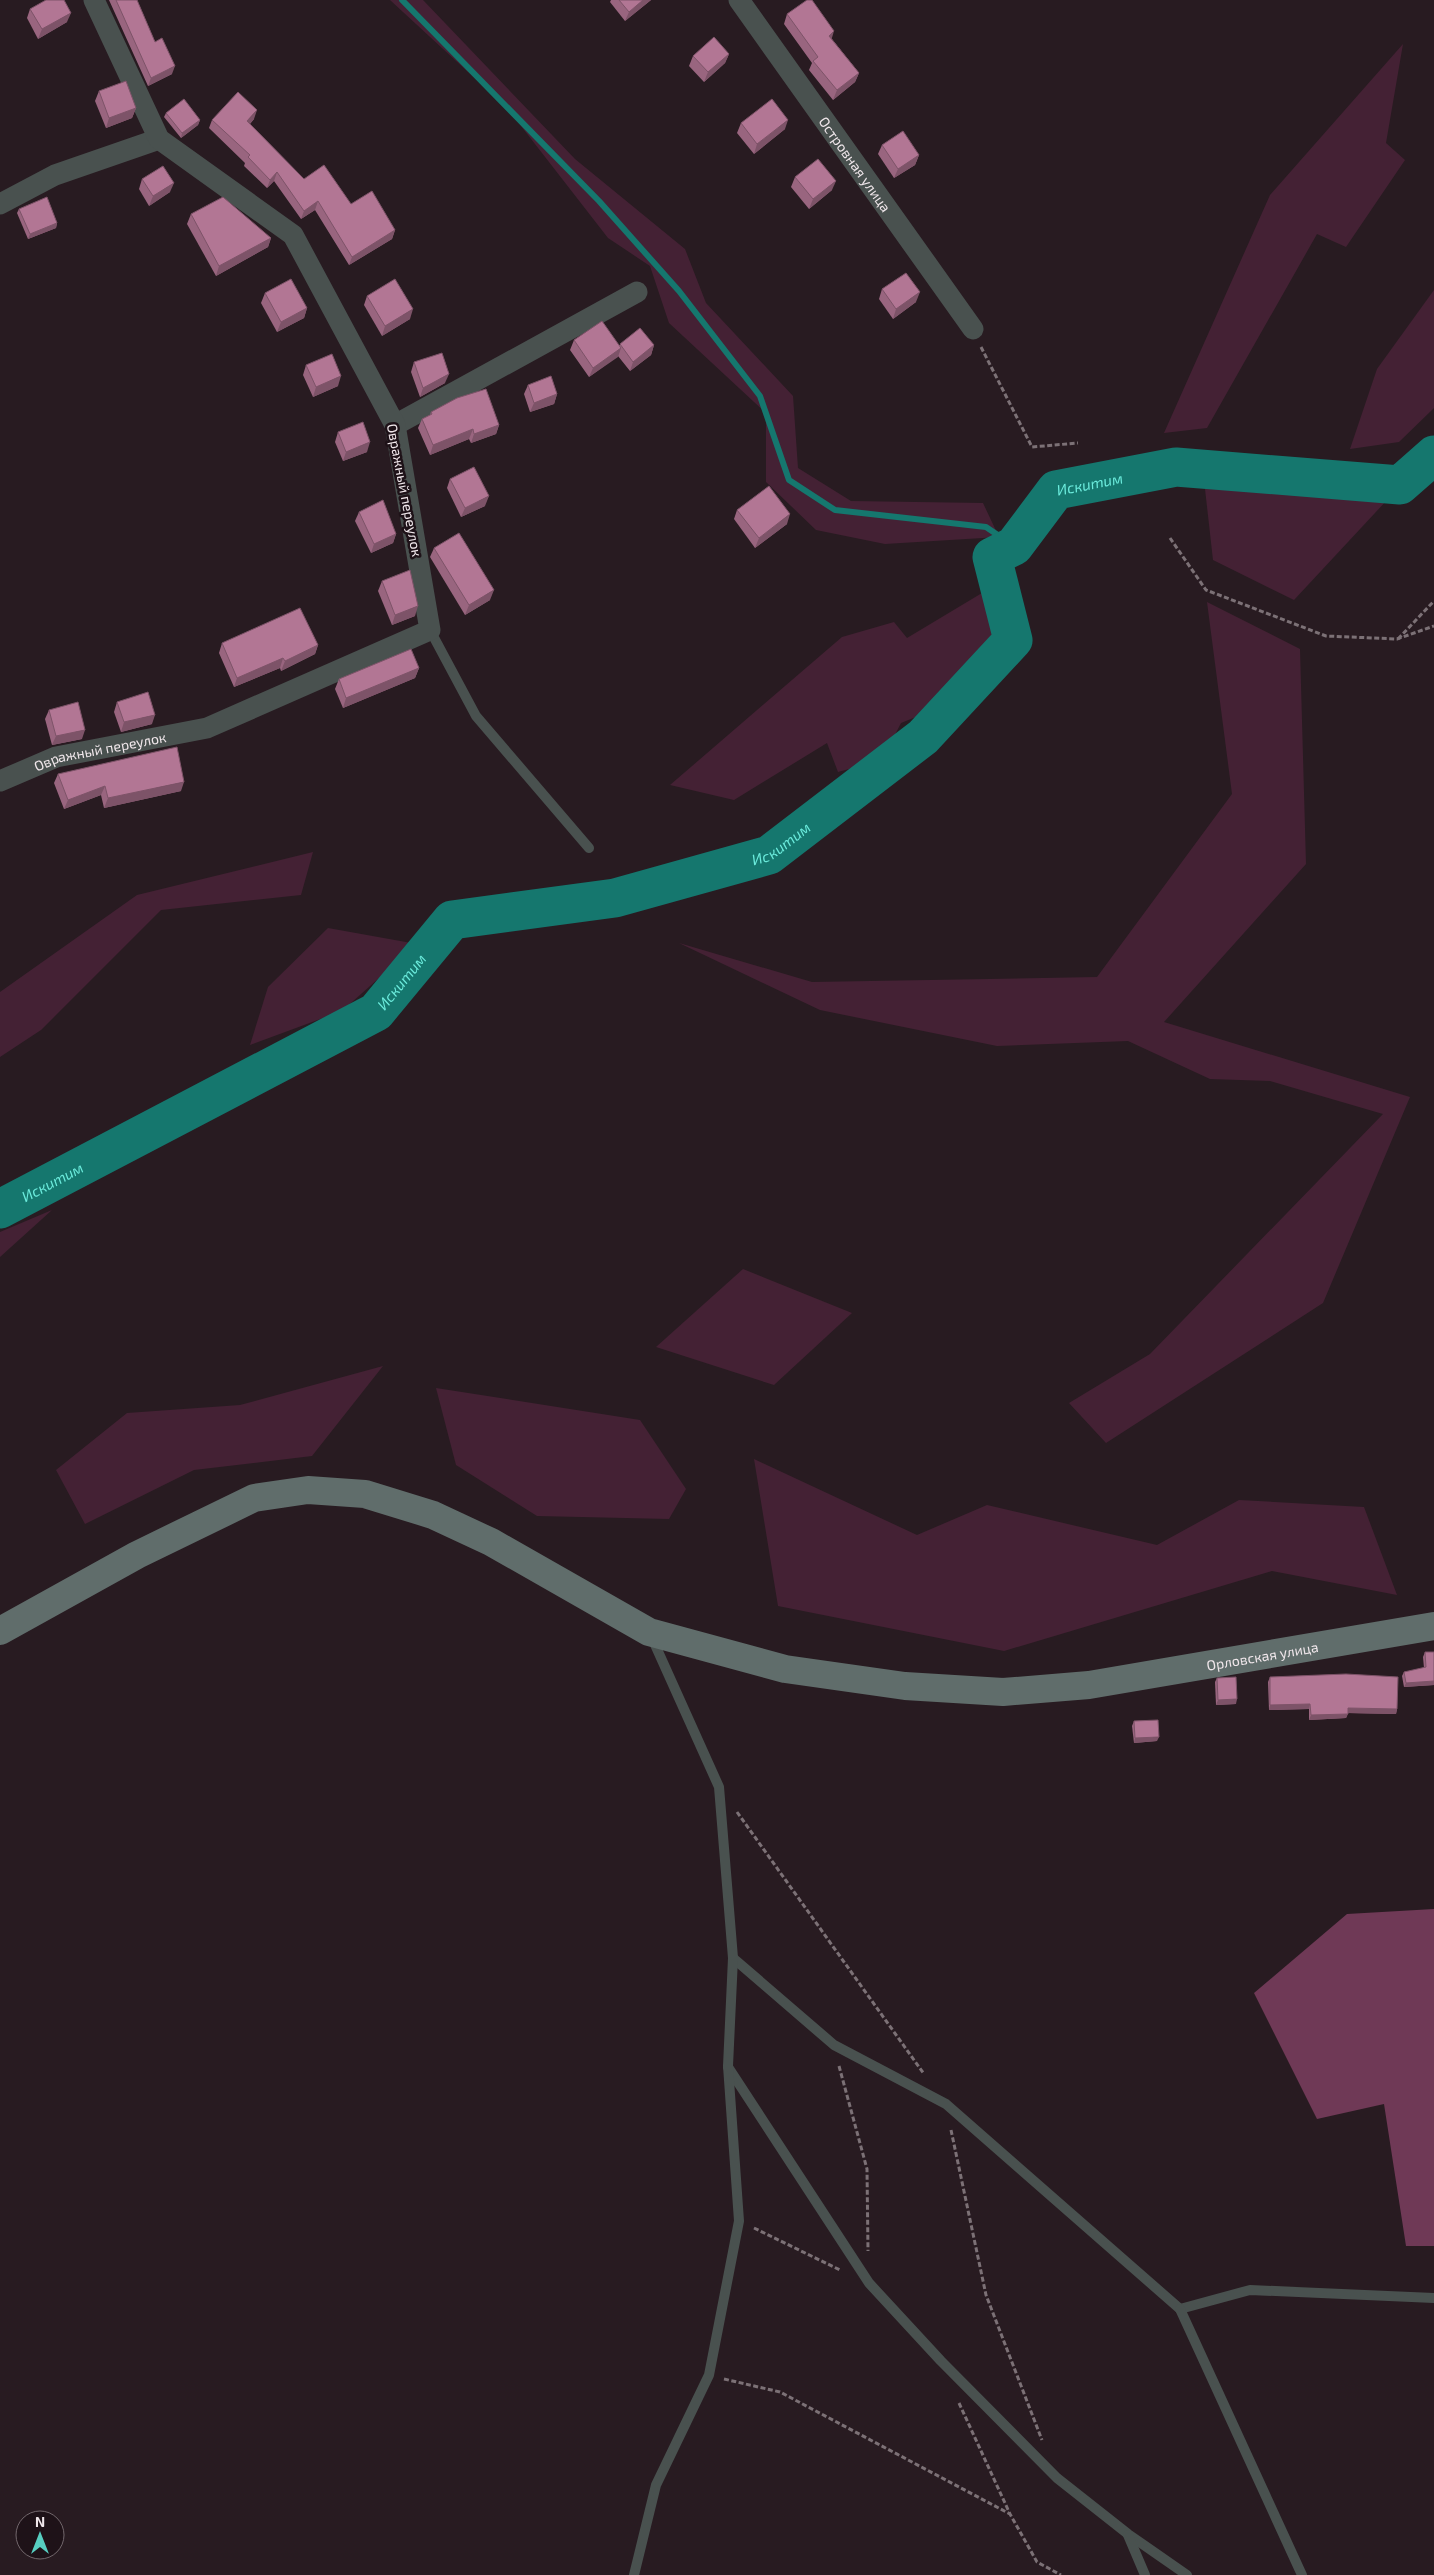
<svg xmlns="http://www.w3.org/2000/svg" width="1434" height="2575" viewBox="0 0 1434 2575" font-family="'Exo 2',sans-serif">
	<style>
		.green { fill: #442134 }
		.forest { fill: #6f3956 }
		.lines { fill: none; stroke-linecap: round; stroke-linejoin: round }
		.stream { stroke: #15776e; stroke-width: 6 }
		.river { stroke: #15776e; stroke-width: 39 }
		.path { stroke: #7c7176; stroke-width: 3; stroke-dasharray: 5 2.5; stroke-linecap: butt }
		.lane { stroke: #49514f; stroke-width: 10 }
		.street { stroke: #49514f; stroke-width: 21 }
		.secondary { stroke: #606d6b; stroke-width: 28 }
		.wall { fill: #99657f }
		.shaded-wall { fill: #7d5368 }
		.building { fill: #b27694; stroke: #7d5368 }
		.labels { text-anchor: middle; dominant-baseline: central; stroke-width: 5; stroke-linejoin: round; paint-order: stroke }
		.street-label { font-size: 14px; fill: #f0e7eb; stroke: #1e1218 }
		.water-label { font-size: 15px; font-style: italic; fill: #6bebdc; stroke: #1e1218 }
	</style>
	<rect width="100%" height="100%" fill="#281b21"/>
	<g class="green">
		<path d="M 390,0 L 423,0 L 575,159 L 685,249 L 706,303 L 793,396 L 798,468 L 851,501 L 983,503 L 999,537 L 885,544 L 816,530 L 766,482 L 766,413 L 669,323 L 650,266 L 608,238 L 507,108 Z"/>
		<path d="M 1403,44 L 1386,143 L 1405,160 L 1346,247 L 1317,234 L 1207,428 L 1164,433 L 1270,195 Z"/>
		<path d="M 1434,290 L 1434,408 L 1399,442 L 1350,449 L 1377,369 Z"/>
		<path d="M 1204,480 L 1388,499 L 1294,600 L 1213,560 Z"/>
		<path d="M 987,590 L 996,639 L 938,708 L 901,723 L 882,760 L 838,772 L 827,743 L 734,800 L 670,785 L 842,637 L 894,622 L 907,638 Z"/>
		<path d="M 1207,602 L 1300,649 L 1306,864 L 1164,1022 L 1410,1097 L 1323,1303 L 1106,1443 L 1069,1403 L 1150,1354 L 1383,1114 L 1270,1081 L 1210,1079 L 1128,1041 L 997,1046 L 820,1010 L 679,943 L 812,982 L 1097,977 L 1232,794 Z"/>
		<path d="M 313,852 L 301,895 L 161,910 L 41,1030 L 0,1057 L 0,992 L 137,895 Z"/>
		<path d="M 328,928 L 417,944 L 342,1011 L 250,1045 L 268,987 Z"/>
		<path d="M 52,1210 L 0,1257 L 0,1232 Z"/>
		<path d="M 743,1269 L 852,1313 L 774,1385 L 656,1347 Z"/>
		<path d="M 383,1366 L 312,1456 L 194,1470 L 85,1524 L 56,1470 L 127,1413 L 240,1405 Z"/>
		<path d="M 436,1388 L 640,1420 L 686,1489 L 669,1519 L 537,1516 L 456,1465 Z"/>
		<path d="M 754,1459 L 917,1535 L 987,1505 L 1157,1545 L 1239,1500 L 1364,1507 L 1397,1595 L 1272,1571 L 1004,1651 L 778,1606 Z"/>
	</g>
	<path class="forest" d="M 1434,1909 L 1434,2246 L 1406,2246 L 1384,2104 L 1317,2119 L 1254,1993 L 1347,1914 Z"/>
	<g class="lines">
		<path class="stream" d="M 402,0 L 599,201 L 679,291 L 760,396 L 789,480 L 835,510 L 986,527 L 1014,546"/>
		<path class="river" id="s1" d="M 0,1209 L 376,1012 L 452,920 L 615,898 L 769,855 L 923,737 L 1013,640 L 992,557 L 1014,546 L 1056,490 L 1176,467 L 1400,485 L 1434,455"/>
		<g class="path">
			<path d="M 981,347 L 1032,447 L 1078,443"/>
			<path d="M 1170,538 L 1206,590 L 1326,636 L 1397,639 L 1434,626"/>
			<path d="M 1398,639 L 1434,601"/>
			<path d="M 737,1812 L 924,2074"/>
			<path d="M 839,2066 L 867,2169 L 868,2251"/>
			<path d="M 951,2130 L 986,2295 L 1042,2440"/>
			<path d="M 754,2228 L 840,2270"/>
			<path d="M 724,2379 L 780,2392 L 1010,2514"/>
			<path d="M 959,2403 L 1010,2514 L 1037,2562 L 1061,2575"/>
		</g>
		<g class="lane">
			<path d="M 430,630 L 476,716 L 589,848"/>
			<path d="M 733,1958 L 834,2045 L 946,2104 L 1180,2309 L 1250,2290 L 1434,2298"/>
			<path d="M 728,2067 L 869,2283 L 941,2361 L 1057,2478 L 1128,2534 L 1187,2575"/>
			<path d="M 1180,2309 L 1302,2575"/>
			<path d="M 1128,2535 L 1145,2575"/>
			<path d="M 634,2575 L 656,2485 L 709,2375 L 739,2221 L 728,2066 L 733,1958 L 719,1787 L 652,1638"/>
		</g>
		<g class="street">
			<path id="s2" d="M 739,0 L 973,329"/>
			<path d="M 0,204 L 55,175 L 159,139"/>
			<path d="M 395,425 L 637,292"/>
			<path id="s3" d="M 0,781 L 56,757 L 207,728 L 430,630 L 395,425 L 293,235 L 159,139 L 94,0"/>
		</g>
		<path class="secondary" id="s4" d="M 0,1631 L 137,1555 L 254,1498 L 308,1490 L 365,1494 L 433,1515 L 491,1542 L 649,1632 L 785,1669 L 905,1686 L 1003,1692 L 1089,1685 L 1434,1626"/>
	</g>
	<g class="wall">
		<path d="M 109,0 L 137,0 L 155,42 L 172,74 L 148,86 Z"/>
		<path d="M 611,0 L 651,0 L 625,21 L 610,2 Z"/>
		<path d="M 30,9 L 67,22 L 38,39 L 27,18 Z"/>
		<path d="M 787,14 L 832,39 L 859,73 L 855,82 L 833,100 L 809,70 L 812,63 L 784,24 Z"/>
		<path d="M 729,54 L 725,63 L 704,82 L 689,66 L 693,56 Z"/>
		<path d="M 99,91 L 136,108 L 132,118 L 106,128 L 95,101 Z"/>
		<path d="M 166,113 L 200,120 L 198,125 L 181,138 L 164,117 Z"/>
		<path d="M 254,119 L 250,124 L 304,179 L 351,204 L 395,230 L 392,239 L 349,265 L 315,210 L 301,219 L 274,181 L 267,188 L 244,166 L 245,163 L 209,128 L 212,120 Z"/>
		<path d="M 741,123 L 785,129 L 754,154 L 737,133 Z"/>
		<path d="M 882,145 L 919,155 L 915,165 L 894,178 L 878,154 Z"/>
		<path d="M 795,177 L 832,190 L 809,209 L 791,187 Z"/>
		<path d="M 142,179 L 170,192 L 149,206 L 139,189 Z"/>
		<path d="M 19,209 L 57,223 L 56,228 L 28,239 L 17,213 Z"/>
		<path d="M 191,214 L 271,238 L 268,247 L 216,276 L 187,224 Z"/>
		<path d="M 882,289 L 916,302 L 893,319 L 879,299 Z"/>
		<path d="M 265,293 L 307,308 L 304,318 L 277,332 L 261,303 Z"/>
		<path d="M 367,296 L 410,319 L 382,336 L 364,305 Z"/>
		<path d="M 574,340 L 619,345 L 654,345 L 651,355 L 630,371 L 618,356 L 589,377 L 570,350 Z"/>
		<path d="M 414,362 L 445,383 L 420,397 L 411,372 Z"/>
		<path d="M 306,365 L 338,386 L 313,397 L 303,375 Z"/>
		<path d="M 528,385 L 557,394 L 554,404 L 530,412 L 524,394 Z"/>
		<path d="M 431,412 L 499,425 L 496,434 L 471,443 L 469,439 L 430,455 L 418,428 L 422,419 L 430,415 Z"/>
		<path d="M 338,432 L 367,452 L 343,461 L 335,442 Z"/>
		<path d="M 450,479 L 485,506 L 461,517 L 447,488 Z"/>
		<path d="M 737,510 L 787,524 L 755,548 L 734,519 Z"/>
		<path d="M 359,512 L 396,534 L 393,543 L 371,553 L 355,521 Z"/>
		<path d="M 434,548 L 490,600 L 465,615 L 430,557 Z"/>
		<path d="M 382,581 L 415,616 L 392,625 L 378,591 Z"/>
		<path d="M 222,643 L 318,645 L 315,654 L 281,671 L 280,668 L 234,687 L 219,653 Z"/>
		<path d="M 419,668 L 415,678 L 343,708 L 335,689 L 339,679 Z"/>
		<path d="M 117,702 L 152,724 L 121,732 L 114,712 Z"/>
		<path d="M 49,710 L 82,739 L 52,745 L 45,719 Z"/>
		<path d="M 58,774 L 181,791 L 104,808 L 101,795 L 64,809 L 54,783 Z"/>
		<path d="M 1425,1652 L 1434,1652 L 1434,1685 L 1404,1687 L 1402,1676 L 1404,1672 L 1424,1668 L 1423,1657 Z"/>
		<path d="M 1270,1677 L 1397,1709 L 1396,1714 L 1348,1713 L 1346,1718 L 1309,1720 L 1309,1709 L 1269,1710 L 1268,1682 Z"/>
		<path d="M 1217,1678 L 1236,1704 L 1216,1705 L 1215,1682 Z"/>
		<path d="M 1134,1721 L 1157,1741 L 1134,1743 L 1132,1726 Z"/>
	</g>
	<g class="shaded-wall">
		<path d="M 643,0 L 651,0 L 625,21 L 629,12 Z"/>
		<path d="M 71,13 L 67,22 L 38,39 L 42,29 Z"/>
		<path d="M 834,31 L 831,41 L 829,36 Z"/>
		<path d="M 729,54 L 725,63 L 704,82 L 708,72 Z"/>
		<path d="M 175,66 L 172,74 L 148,86 L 151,78 Z"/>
		<path d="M 859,73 L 855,82 L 833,100 L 837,90 Z"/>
		<path d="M 136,108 L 132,118 L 106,128 L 109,118 Z"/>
		<path d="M 257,110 L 254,119 L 244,130 L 247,121 Z"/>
		<path d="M 200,120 L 198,125 L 181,138 L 182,133 Z"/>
		<path d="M 788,120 L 785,129 L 754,154 L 757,144 Z"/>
		<path d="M 919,155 L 915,165 L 894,178 L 898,169 Z"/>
		<path d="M 277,172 L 274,181 L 267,188 L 270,180 Z"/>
		<path d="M 836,181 L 832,190 L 809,209 L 813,199 Z"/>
		<path d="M 174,183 L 170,192 L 149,206 L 153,196 Z"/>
		<path d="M 318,201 L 315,210 L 301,219 L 304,211 Z"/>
		<path d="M 57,223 L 56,228 L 28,239 L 30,234 Z"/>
		<path d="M 395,230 L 392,239 L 349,265 L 352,257 Z"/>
		<path d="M 271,238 L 268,247 L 216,276 L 219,266 Z"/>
		<path d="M 920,292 L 916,302 L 893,319 L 896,309 Z"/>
		<path d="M 307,308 L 304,318 L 277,332 L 281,322 Z"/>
		<path d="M 413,309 L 410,319 L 382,336 L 385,326 Z"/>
		<path d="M 654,345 L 651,355 L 630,371 L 633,362 Z"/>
		<path d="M 621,348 L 618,357 L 589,377 L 593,368 Z"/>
		<path d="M 449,374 L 445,383 L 420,397 L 423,388 Z"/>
		<path d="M 341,376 L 338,386 L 313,397 L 316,387 Z"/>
		<path d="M 557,394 L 554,404 L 530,412 L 534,403 Z"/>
		<path d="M 499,425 L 496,434 L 471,443 L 474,434 Z"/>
		<path d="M 473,429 L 469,439 L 430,455 L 433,445 Z"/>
		<path d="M 370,442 L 367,452 L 343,461 L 346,452 Z"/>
		<path d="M 489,496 L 485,506 L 461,517 L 465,508 Z"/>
		<path d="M 790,514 L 787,524 L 755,548 L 759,538 Z"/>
		<path d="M 396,534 L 393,543 L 371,553 L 374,544 Z"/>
		<path d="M 494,590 L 490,600 L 465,615 L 469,605 Z"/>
		<path d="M 418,606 L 415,616 L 392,625 L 395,615 Z"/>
		<path d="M 318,645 L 315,654 L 281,671 L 285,661 Z"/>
		<path d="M 283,658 L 280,668 L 234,687 L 237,678 Z"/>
		<path d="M 419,668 L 415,678 L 343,708 L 346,698 Z"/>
		<path d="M 155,715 L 152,724 L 121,732 L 124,722 Z"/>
		<path d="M 85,730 L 82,739 L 52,745 L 56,736 Z"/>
		<path d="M 184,782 L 181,791 L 104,808 L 108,798 Z"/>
		<path d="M 105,786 L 101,795 L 64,809 L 68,800 Z"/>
		<path d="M 1434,1681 L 1434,1685 L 1404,1687 L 1406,1683 Z"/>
		<path d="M 1237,1699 L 1236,1704 L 1216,1705 L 1218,1700 Z"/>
		<path d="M 1310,1704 L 1309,1709 L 1269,1710 L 1270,1705 Z"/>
		<path d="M 1348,1708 L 1397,1709 L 1396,1714 L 1346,1713 Z"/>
		<path d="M 1348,1714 L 1346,1718 L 1309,1720 L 1311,1715 Z"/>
		<path d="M 1159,1737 L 1157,1741 L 1134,1743 L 1135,1738 Z"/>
	</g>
	<g class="building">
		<path d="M 46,0 L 64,0 L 71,13 L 42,29 L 30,9 Z"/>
		<path d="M 116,0 L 137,0 L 155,42 L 162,38 L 175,66 L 151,78 Z"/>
		<path d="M 619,0 L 643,0 L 629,12 Z"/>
		<path d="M 807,0 L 812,0 L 834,31 L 829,36 L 859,73 L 837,90 L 813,61 L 818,57 L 787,14 Z"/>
		<path d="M 714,37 L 729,54 L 708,72 L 693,56 Z"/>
		<path d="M 126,81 L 136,108 L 109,118 L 99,91 Z"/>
		<path d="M 238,92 L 257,110 L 247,121 L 304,179 L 324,165 L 351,204 L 372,191 L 395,230 L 352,257 L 318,201 L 304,211 L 277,172 L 270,180 L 248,157 L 250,155 L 212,120 Z"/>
		<path d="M 184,99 L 200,120 L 182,133 L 166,113 Z"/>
		<path d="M 772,99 L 788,120 L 757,144 L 741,123 Z"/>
		<path d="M 903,131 L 919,155 L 898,169 L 882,145 Z"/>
		<path d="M 818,159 L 836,181 L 813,199 L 795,177 Z"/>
		<path d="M 163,166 L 174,183 L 153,196 L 142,179 Z"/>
		<path d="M 47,197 L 57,223 L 30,234 L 19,209 Z"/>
		<path d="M 223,197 L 271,238 L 219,266 L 191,214 Z"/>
		<path d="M 906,273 L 920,292 L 896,309 L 882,289 Z"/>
		<path d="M 291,279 L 307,308 L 281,322 L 265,293 Z"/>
		<path d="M 395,279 L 413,309 L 385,326 L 367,296 Z"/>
		<path d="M 602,321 L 621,348 L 593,368 L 574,340 Z"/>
		<path d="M 640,328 L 654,345 L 633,362 L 620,344 Z"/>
		<path d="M 442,353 L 449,374 L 423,388 L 414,362 Z"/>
		<path d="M 332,354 L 341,376 L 316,387 L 306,365 Z"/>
		<path d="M 551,376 L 557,394 L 534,403 L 528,385 Z"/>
		<path d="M 486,389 L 499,425 L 474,434 L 473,429 L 433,445 L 422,419 L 432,414 L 431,412 L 457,398 Z"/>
		<path d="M 363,422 L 370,442 L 346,452 L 338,432 Z"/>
		<path d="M 474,467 L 489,496 L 465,508 L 450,479 Z"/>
		<path d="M 769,486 L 790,514 L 759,538 L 737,510 Z"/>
		<path d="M 383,500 L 396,534 L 374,544 L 359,512 Z"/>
		<path d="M 459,533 L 494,590 L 469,605 L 434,548 Z"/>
		<path d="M 410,570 L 418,606 L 395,615 L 382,581 Z"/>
		<path d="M 300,608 L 318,645 L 285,661 L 283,658 L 237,678 L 222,643 Z"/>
		<path d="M 411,649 L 419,668 L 346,698 L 339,679 Z"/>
		<path d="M 148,692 L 155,715 L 124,722 L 117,702 Z"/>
		<path d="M 78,702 L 85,730 L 56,736 L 49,710 Z"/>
		<path d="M 177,747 L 184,782 L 108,798 L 105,786 L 68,800 L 58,774 Z"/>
		<path d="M 1425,1652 L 1434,1652 L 1434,1681 L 1406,1683 L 1404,1672 L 1426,1667 Z"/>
		<path d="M 1346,1674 L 1398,1677 L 1397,1709 L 1348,1708 L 1348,1714 L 1311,1715 L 1310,1704 L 1270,1705 L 1270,1677 Z"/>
		<path d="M 1236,1677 L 1237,1699 L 1218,1700 L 1217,1678 Z"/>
		<path d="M 1158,1720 L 1159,1737 L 1135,1738 L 1134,1721 Z"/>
	</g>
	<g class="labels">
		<g class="street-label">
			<text stroke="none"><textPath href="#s2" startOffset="201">Островная улица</textPath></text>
			<text transform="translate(405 490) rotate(79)">Овражный переулок</text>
			<text stroke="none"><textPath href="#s3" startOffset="105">Овражный переулок</textPath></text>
			<text stroke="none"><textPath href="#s4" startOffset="1338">Орловская улица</textPath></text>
		</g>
		<g class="water-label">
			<text stroke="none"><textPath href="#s1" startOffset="1409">Искитим</textPath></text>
			<text stroke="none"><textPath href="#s1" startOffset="884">Искитим</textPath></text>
			<text stroke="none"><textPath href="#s1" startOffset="464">Искитим</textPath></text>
			<text stroke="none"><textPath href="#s1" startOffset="59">Искитим</textPath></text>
		</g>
	</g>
	<g transform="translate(40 2535)"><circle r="24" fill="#1e1218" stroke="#72676c"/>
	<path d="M0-4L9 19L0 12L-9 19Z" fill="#57cec1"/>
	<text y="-8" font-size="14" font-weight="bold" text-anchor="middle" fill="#f0e7eb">N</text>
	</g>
</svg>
